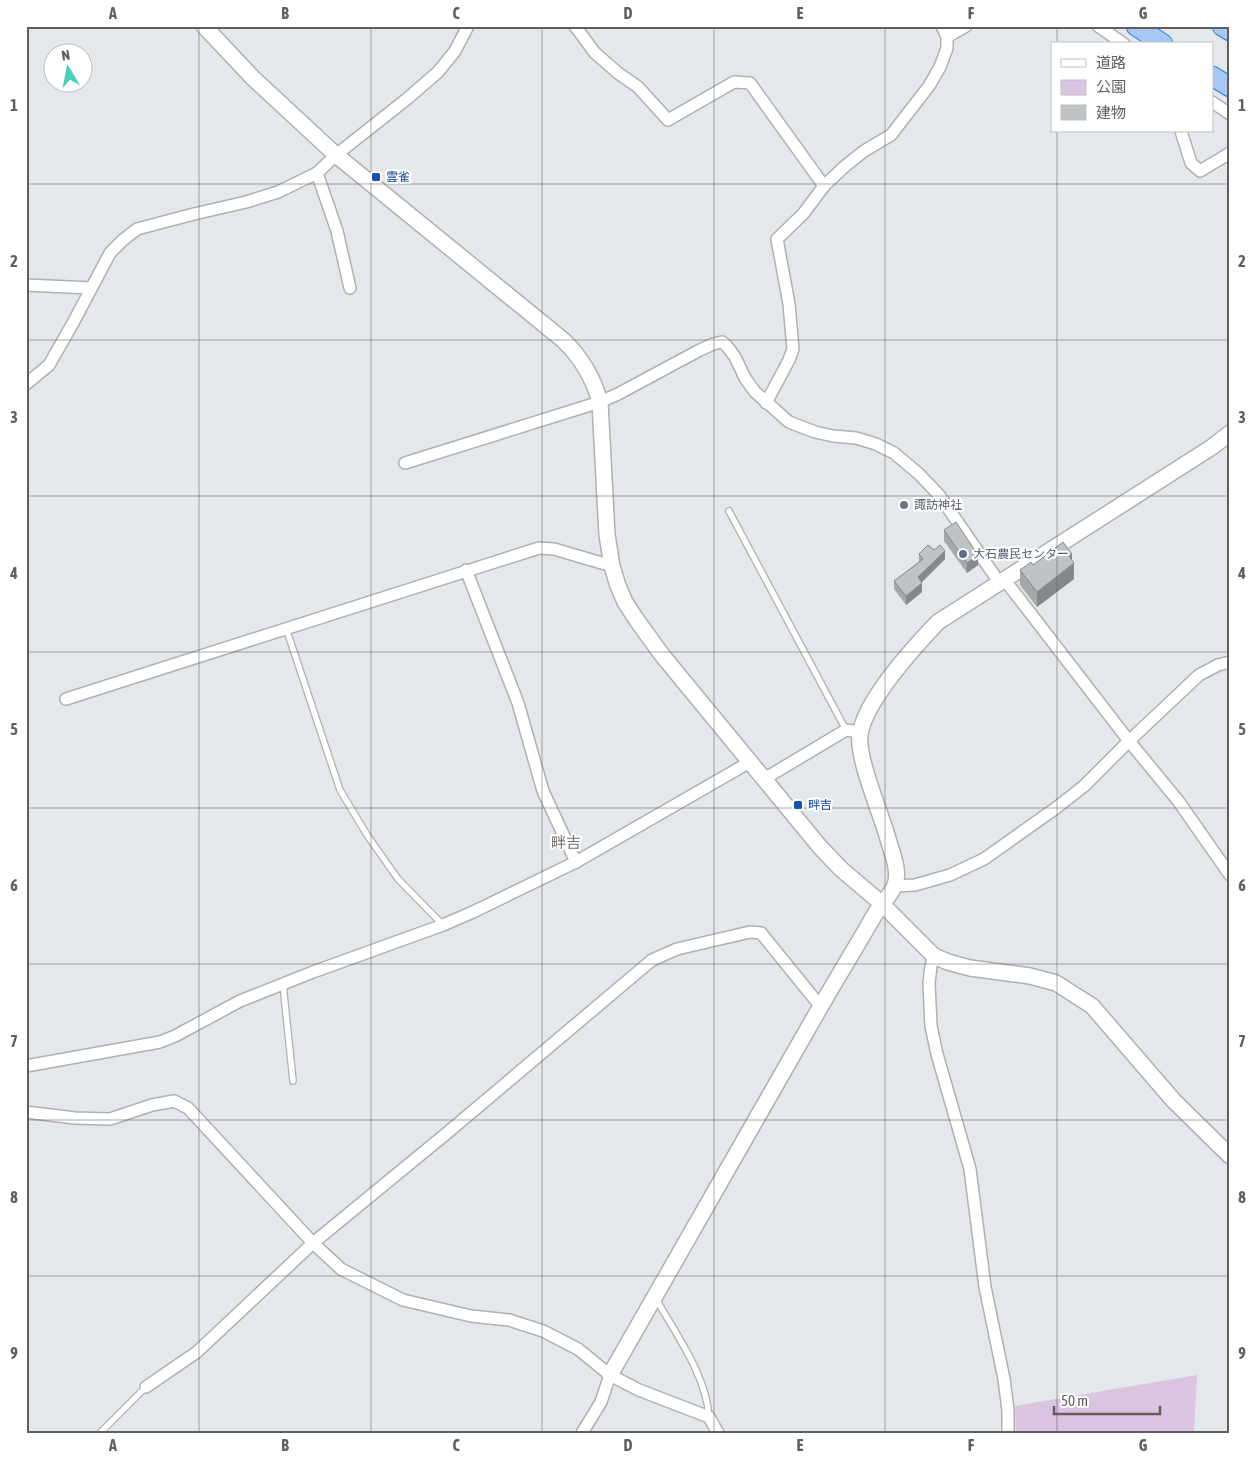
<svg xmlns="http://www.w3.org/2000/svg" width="1256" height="1459" viewBox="0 0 1256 1459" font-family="'Asap Condensed','Noto Sans JP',sans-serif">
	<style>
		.green { fill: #dac4e1 }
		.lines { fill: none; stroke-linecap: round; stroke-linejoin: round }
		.service-casing { stroke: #b3afad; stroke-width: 8 }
		.minor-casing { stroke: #b3afad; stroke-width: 14 }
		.tertiary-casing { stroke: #b3afad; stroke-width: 18 }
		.trunk-casing { stroke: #1d84d4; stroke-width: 21 }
		.service { stroke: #fff; stroke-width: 5.5 }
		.minor { stroke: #fff; stroke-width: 11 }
		.tertiary { stroke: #fff; stroke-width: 15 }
		.trunk { stroke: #a6c8f2; stroke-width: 19 }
		.wall { fill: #a4a8a9 }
		.shaded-wall { fill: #86888a }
		.building { fill: #bfc3c5; stroke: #86888a }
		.grid { fill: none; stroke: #635e5c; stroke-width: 1; stroke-opacity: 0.55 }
		.transit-dot { fill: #1a4fb4; stroke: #fff; stroke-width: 2 }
		.worship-dot { fill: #6b7280; stroke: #fff; stroke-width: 2 }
		.service-dot { fill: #5c6f8a; stroke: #fff; stroke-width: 2 }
		.labels { text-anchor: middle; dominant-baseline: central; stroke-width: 4; stroke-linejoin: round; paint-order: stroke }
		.transit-label { font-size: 12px; fill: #164399; stroke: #fff; text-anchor: start }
		.worship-label { font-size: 12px; fill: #5b616d; stroke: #fff; text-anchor: start }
		.service-label { font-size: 12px; fill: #4e5e75; stroke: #fff; text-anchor: start }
		.quarter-label { font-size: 15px; fill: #756f6d; stroke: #fff }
		.neatline { fill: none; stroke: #635e5c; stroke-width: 2 }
		.grid-label { font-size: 16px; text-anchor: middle; font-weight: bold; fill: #635e5c }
	</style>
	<rect width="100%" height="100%" fill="#e4e8ed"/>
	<path class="green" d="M 1197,1375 L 1194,1433 L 1016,1433 L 1015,1406 Z"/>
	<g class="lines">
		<g class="service-casing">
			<g id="service">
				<path d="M 729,511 L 846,730"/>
				<path d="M 286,628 L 340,790 L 367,835 L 398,879 L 443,925"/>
				<path d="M 283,984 L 293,1081"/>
				<path d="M 656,1299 C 676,1334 707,1377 709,1417"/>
				<path d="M 100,1433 L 146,1387"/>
			</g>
		</g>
		<g class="minor-casing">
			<g id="minor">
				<path d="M 575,26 L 595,53 L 618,73 L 638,87 L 668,120 L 734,82 L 750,83 L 824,186"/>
				<path d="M 1098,26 L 1124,44"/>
				<path d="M 947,37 L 966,26"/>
				<path d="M 1212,102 L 1230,114"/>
				<path d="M 1181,131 L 1191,163 L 1200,171 L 1230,153"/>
				<path d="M 317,173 L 337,231 L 350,288"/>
				<path d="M 26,285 L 91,288"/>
				<path d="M 26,384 L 49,365 L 73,323 L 110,253 L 123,240 L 137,229 L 194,214 L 246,202 L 278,192 L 317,173 L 336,155 L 408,98 L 438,72 L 455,51 L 468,26"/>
				<path d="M 766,403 L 789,360 L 793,349 L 789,304 L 777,239 L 803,214 L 824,186 L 844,167 L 864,151 L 891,135 L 929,86 L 940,67 L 947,48 L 947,37 L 942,26"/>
				<path d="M 405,463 L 600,402 L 618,394 L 698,351 L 713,344 L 722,342 L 726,345 L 735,357 L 745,378 L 755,392 L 789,422 L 815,432 L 833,436 L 856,438 L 876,444 L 894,453 L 919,474 L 939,495 L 999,582"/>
				<path d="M 466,570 L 518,703 L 543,791 L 576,862"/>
				<path d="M 1004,579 L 1129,741 L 1179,802 L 1230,875"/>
				<path d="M 66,699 L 539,548 L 554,549 L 612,566"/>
				<path d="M 764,779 L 846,730 L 861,732"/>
				<path d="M 895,886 L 915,885 L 950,875 L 984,859 L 1056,808 L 1084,786 L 1129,741 L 1199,675 L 1218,665 L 1230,662"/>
				<path d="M 934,956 L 931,966 L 929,983 L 931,1026 L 937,1054 L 970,1169 L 985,1287 L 1004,1379 L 1008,1410 L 1008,1433"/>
				<path d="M 26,1066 L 160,1042 L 175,1036 L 240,1001 L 313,972 L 443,925 L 473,912 L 576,862 L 750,762"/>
				<path d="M 26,1112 L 75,1118 L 110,1119 L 152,1105 L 174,1101 L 188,1108 L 313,1243 L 341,1269 L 403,1300 L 471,1316 L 509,1320 L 543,1331 L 578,1349 L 610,1375 L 639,1390 L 709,1417 L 718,1433"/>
				<path d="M 146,1387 L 197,1352 L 313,1243 L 447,1133 L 652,960 L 677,949 L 750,932 L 761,933 L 821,1007"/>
				<path d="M 582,1433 L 601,1402 L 610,1375"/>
			</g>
		</g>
		<g class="tertiary-casing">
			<g id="tertiary">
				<path d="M 204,26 L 253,78 L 336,155 L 563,340 C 582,358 593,377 600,402 L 607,535 L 612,566 L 618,586 L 625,602 L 636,619 L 662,655 L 820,847 L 841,869 L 881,903 L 934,956 L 948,962 L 970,968 L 1030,976 L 1056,983 L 1092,1006 L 1174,1101 L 1230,1156"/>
				<path d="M 610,1375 C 678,1256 746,1137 814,1018 C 834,983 855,949 875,914 C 881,904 891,895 895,885 C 900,871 892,853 888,839 C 881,813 857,759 860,735 C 864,702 915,646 938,622 L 1212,447 L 1230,433"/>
			</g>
		</g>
		<g class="trunk-casing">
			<g id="trunk">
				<path d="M 1136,26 L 1163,44"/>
				<path d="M 1222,26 L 1230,31"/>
				<path d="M 1212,76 L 1230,87"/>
			</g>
		</g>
		<use href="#service" class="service"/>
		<use href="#minor" class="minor"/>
		<use href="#tertiary" class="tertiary"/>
		<use href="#trunk" class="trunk"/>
	</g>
	<g class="wall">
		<path d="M 944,530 L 978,565 L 967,573 L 944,541 Z"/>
		<path d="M 934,550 L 945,559 L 922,582 L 922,592 L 906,605 L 894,589 L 894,581 L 919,562 L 919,554 Z"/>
		<path d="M 1033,565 L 1074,579 L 1037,607 L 1020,585 L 1020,570 Z"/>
	</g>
	<g class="shaded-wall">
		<path d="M 945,551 L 945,559 L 918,586 L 918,577 Z"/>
		<path d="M 1072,554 L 1072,565 L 1074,563 L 1074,579 L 1037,607 L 1037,592 L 1069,556 Z"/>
		<path d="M 978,555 L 978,565 L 967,573 L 967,563 Z"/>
		<path d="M 922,583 L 922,592 L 906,605 L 906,596 Z"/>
	</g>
	<g class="building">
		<path d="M 956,522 L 978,555 L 967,563 L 944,530 Z"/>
		<path d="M 1063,542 L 1072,554 L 1069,556 L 1074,563 L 1037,592 L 1020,570 L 1031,562 L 1033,565 Z"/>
		<path d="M 928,545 L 934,550 L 940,545 L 945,551 L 918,577 L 922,583 L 906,596 L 894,581 L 923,559 L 919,554 Z"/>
	</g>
	<path class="grid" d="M 199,26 L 199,1433M 371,26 L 371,1433M 542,26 L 542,1433M 714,26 L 714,1433M 885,26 L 885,1433M 1057,26 L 1057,44M 1057,131 L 1057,1433M 26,184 L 1230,184M 26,340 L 1230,340M 26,496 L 1230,496M 26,652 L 1230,652M 26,808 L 1230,808M 26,964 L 1230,964M 26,1120 L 1230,1120M 26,1276 L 1230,1276"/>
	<g class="transit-dot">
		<rect x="371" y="172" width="10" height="10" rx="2.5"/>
		<rect x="793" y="800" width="10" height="10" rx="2.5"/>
	</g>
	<circle class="worship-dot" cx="904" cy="505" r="5"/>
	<circle class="service-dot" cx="963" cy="554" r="5"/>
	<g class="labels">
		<g class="transit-label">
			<text x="386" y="177">雲雀</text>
			<text x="808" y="805">畔吉</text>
		</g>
		<g class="worship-label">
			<text x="914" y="505">諏訪神社</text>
		</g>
		<g class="service-label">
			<text x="973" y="554">大石農民センター</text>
		</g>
		<g class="quarter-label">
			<text x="566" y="842">畔吉</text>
		</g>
	</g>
	<rect width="1256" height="1459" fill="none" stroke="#ffffff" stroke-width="55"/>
	<rect x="1051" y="42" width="162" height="90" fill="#ffffff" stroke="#c1bfbe"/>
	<rect x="1061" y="59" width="25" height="8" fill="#ffffff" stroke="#c1bfbe"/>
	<text x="1096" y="68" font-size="15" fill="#635e5c">道路</text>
	<rect x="1061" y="80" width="25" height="15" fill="#dac4e1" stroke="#c1bfbe"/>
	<text x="1096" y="92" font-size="15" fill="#635e5c">公園</text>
	<rect x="1061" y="105" width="25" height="15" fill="#bfc3c5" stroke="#c1bfbe"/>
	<text x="1096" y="118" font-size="15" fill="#635e5c">建物</text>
	<g transform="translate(68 68) rotate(350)"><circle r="24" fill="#ffffff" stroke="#c1bfbe"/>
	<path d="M0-4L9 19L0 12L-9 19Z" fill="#44d3ba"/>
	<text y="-8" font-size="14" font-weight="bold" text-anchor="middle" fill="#635e5c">N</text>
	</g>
	<path d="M1054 1406v8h106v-8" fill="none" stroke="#635e5c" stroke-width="2.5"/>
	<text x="1061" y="1406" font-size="15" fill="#635e5c" stroke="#ffffff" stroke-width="4" paint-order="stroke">50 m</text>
	<rect x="28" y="28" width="1200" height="1404" class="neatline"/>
	<g class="grid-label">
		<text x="113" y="19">A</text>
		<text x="285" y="19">B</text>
		<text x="456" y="19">C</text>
		<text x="628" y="19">D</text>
		<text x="800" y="19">E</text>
		<text x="971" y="19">F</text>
		<text x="1143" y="19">G</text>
		<text x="14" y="111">1</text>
		<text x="1242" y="111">1</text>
		<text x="14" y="267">2</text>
		<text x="1242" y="267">2</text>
		<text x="14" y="423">3</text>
		<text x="1242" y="423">3</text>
		<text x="14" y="579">4</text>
		<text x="1242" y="579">4</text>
		<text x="14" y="735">5</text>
		<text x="1242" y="735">5</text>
		<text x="14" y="891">6</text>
		<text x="1242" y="891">6</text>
		<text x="14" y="1047">7</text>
		<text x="1242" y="1047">7</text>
		<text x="14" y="1203">8</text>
		<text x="1242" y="1203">8</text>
		<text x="14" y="1359">9</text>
		<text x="1242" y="1359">9</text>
		<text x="113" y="1451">A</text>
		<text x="285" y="1451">B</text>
		<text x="456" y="1451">C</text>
		<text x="628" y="1451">D</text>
		<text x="800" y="1451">E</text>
		<text x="971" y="1451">F</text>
		<text x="1143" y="1451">G</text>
	</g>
</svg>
